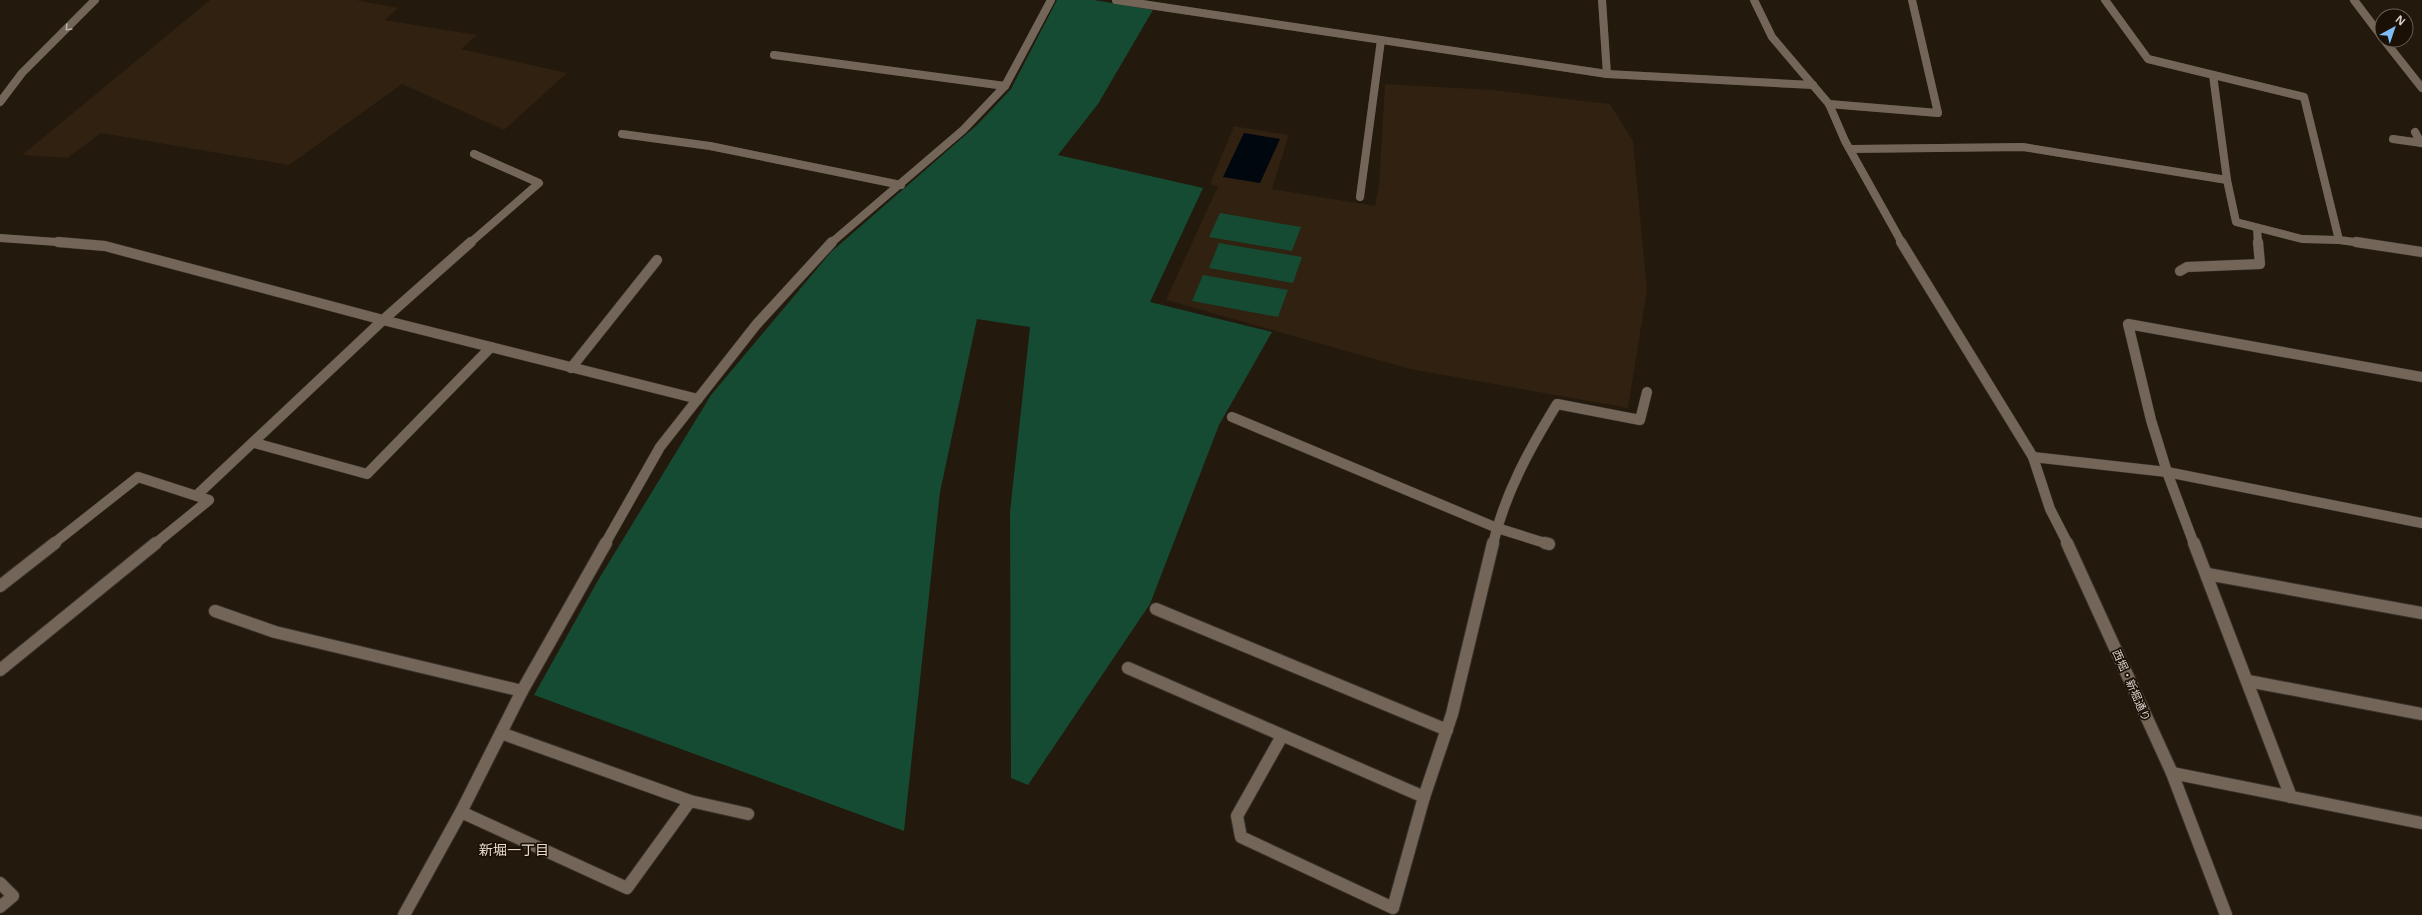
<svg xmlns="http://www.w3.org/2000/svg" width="2422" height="915" viewBox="0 0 2422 915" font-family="'Open Sans','Noto Sans JP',sans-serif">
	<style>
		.built { fill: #302110 }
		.green { fill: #154b32 }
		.water { fill: #00070f }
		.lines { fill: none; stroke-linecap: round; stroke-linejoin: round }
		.street-far2-casing { stroke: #3a322d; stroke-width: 8 }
		.street-far1-casing { stroke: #3a322d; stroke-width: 11 }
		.street-casing { stroke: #3a322d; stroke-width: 14 }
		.street-far2 { stroke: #736659; stroke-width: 8 }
		.street-far1 { stroke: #736659; stroke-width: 10 }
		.street { stroke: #736659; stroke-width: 12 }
		.oneway { stroke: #bcb3aa }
		.labels { text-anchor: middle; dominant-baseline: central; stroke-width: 3.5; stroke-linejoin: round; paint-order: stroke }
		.street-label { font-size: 11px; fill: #dbd4cc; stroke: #1a1005 }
		.near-neighbourhood-label { font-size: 14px; fill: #e8d9ca; stroke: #1a1005 }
	</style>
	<rect width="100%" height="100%" fill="#23190d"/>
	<g class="built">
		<path d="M 210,0 L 356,0 L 398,8 L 385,20 L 477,35 L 461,49 L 567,73 L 504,130 L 402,84 L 289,165 L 101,133 L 67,158 L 22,155 Z"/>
		<path d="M 1385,84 L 1493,90 L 1610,104 L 1633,141 L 1647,290 L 1628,408 L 1410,369 L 1166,300 L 1218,186 L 1210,184 L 1234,126 L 1289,135 L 1272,189 L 1375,206 L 1379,184 Z"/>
	</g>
	<g class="green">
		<path d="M 1057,0 L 1094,0 L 1153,10 L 1098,104 L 1058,155 L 1203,188 L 1150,302 L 1272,332 L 1219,425 L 1150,604 L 1028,785 L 1011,778 L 1010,512 L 1030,327 L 977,319 L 940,492 L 904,831 L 534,695 L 597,582 L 711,395 L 831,252 L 977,125 L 1011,89 Z"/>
		<path d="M 1220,213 L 1301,227 L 1292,251 L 1209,237 Z"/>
		<path d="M 1219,243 L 1302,257 L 1293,283 L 1209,268 Z"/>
		<path d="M 1203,275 L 1288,290 L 1278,317 L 1192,301 Z"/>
	</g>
	<path class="water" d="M 1244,133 L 1280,139 L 1260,183 L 1223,177 Z"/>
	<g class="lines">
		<g class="street-far2-casing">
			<g id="street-far2">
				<path d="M 1116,0 L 1607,74 L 1813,85"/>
				<path d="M 1602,0 L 1607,74"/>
				<path d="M 1754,0 L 1772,37 L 1829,104 L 1845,141 L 1902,243"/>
				<path d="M 2105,0 L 2148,59 L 2304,97 L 2339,240 L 2362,243"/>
				<path d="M 2354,0 L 2382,37"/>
				<path d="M 2384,40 L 2422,88"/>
				<path d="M 774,55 L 1005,86"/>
				<path d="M 2213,75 L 2227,180 L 2236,222 L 2302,239 L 2339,240"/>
				<path d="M 0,102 L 22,73 L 95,0"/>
				<path d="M 1829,104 L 1938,113 L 1912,0"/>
				<path d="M 2415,132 L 2421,143"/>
				<path d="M 622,134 L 710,146 L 901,185"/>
				<path d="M 2393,139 L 2422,143"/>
				<path d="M 1851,149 L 2023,147 L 2227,180"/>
				<path d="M 1360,197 L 1381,40"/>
				<path d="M 2257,228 L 2258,243"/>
				<path d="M 0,238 L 71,243"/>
				<path d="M 470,243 L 539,183 L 474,154"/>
				<path d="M 831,243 L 963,130 L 1005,86 L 1051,0"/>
			</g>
		</g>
		<g class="street-far1-casing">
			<g id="street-far1">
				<path d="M 58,242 L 105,246 L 383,320 L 698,399"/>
				<path d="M 1901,242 L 2033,457 L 2050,509 L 2068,544"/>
				<path d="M 2356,242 L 2422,252"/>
				<path d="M 2180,271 L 2187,267 L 2260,264 L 2258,242"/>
				<path d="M 571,368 L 657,260"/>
				<path d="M 1232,417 L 1497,528 L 1548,544"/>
				<path d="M 255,443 L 367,474 L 491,347"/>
				<path d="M 2033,457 L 2167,472 L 2422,523"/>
				<path d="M 197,495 L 383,320 L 471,242"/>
				<path d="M 53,544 L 138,477 L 209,500 L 155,544"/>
				<path d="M 605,544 L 660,447 L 756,325 L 832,242"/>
				<path d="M 1493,544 C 1505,493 1530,448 1557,404 L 1640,420 L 1647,392"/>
				<path d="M 2194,544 L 2167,472 L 2151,420 L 2128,324 L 2422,377"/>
			</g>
		</g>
		<g class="street-casing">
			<g id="street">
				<path d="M 1545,543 L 1549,544"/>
				<path d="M 2067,543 L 2172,773 L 2226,915"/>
				<path d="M 2194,543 L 2291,797"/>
				<path d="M 2207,574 L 2422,613"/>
				<path d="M 0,586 L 55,543"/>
				<path d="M 1156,609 L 1447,730"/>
				<path d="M 215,611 L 275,632 L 522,691"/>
				<path d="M 1128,668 L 1424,797"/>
				<path d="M 0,670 L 156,543"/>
				<path d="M 2248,681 L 2422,714"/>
				<path d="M 501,733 L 690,801 L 748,814"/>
				<path d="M 1282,736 L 1237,816 L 1241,837 L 1393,908 L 1424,797 L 1452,714 L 1493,543"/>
				<path d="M 2172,773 L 2422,823"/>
				<path d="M 461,812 L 627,888 L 690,801"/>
				<path d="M 0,883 L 13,896 L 0,907"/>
				<path d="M 404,915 L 461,812 L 522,691 L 606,543"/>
			</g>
		</g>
		<use href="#street-far2" class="street-far2"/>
		<use href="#street-far1" class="street-far1"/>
		<use href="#street" class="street"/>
	</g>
	<defs><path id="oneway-chevron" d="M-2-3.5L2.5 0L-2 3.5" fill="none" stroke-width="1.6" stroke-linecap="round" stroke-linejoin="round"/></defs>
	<use class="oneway" href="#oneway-chevron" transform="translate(68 28) rotate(135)"/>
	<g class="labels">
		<g class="street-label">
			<text transform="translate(2132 685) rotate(66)">西堀・新堀通り</text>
		</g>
		<g class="near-neighbourhood-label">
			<text x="514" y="849">新堀一丁目</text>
		</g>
	</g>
	<g transform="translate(2394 28) rotate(40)"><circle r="19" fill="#1a1005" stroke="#675e55"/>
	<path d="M0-3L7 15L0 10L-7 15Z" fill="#7ebdf9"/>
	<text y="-6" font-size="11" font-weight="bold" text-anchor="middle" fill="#dbd4cc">N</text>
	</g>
</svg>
